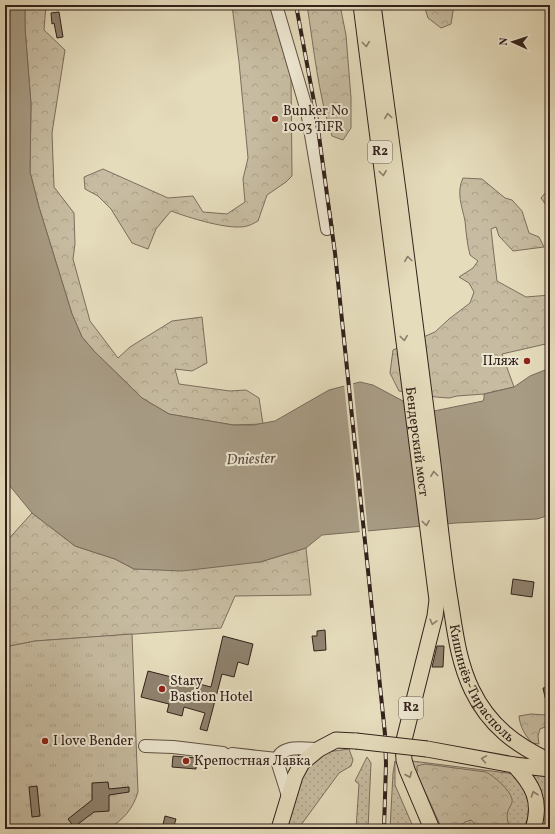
<svg xmlns="http://www.w3.org/2000/svg" width="555" height="834" viewBox="0 0 555 834" font-family="Vollkorn,serif">
	<style>
		.grass { fill: url(#grass-dots); stroke: #7c6e5e }
		.forest { fill: url(#forest-crowns); stroke: #7c6e5e }
		.park { fill: url(#park-tufts); stroke: #7c6e5e }
		.water { fill: #a89c85; stroke: #796b5b }
		.pier { fill: #e5dcbc }
		.building { fill: #8f826f; stroke: #32211b }
		.lines { fill: none; stroke-linecap: round; stroke-linejoin: round }
		.minor-casing { stroke: #5f5043; stroke-width: 14 }
		.major-casing { stroke: #32211b; stroke-width: 17 }
		.minor { stroke: #eee8d3; stroke-width: 12 }
		.major { stroke: #e5dcbc; stroke-width: 15 }
		.rail-casing { stroke: #32211b; stroke-width: 4 }
		.rail { stroke: #eee8d3; stroke-width: 2.5; stroke-dasharray: 8; stroke-linecap: butt }
		.major-bridge-casing { stroke: #32211b; stroke-width: 17; stroke-linecap: butt }
		.major-bridge { stroke: #e5dcbc; stroke-width: 15 }
		.oneway { stroke: #8c7e6c }
		.poi-dot { fill: #8f2418; stroke: #eee8d3; stroke-width: 1.5 }
		.labels { text-anchor: middle; dominant-baseline: central; stroke-width: 4; stroke-linejoin: round; paint-order: stroke }
		.shield { fill: #eee8d3; stroke: #6a5d52; stroke-width: 1 }
		.shield-label { font-size: 13px; font-weight: bold; fill: #32211b }
		.poi-label { font-size: 14px; fill: #32211b; stroke: #eee8d3; text-anchor: start }
		.street-label { font-size: 14px; fill: #32211b; stroke: #eee8d3 }
		.water-label { font-size: 15px; font-style: italic; fill: #5b4c40; stroke: #eee8d3 }
	</style>
	<defs>
		<pattern id="grass-dots" width="8" height="8" patternUnits="userSpaceOnUse"><rect width="8" height="8" fill="#c7bca1"/><path d="M2 2h.1M6 6h.1" fill="none" stroke="#aba18a" stroke-width="1.8" stroke-linecap="round"/></pattern>
		<pattern id="forest-crowns" width="20" height="18" patternUnits="userSpaceOnUse"><rect width="20" height="18" fill="#c7bca1"/><path d="M2 6a3 3 0 1 1 6 0M12 15a3 3 0 1 1 6 0" fill="none" stroke="#aba18a"/></pattern>
		<pattern id="park-tufts" width="24" height="20" patternUnits="userSpaceOnUse"><rect width="24" height="20" fill="#c7bca1"/><path d="M3 7l-1-3M5 7V3M7 7l1-3M15 17l-1-3M17 17v-4M19 17l1-3" fill="none" stroke="#aba18a"/></pattern>
	</defs>
	<rect width="100%" height="100%" fill="#e5dcbc"/>
	<filter id="stains"><feTurbulence type="fractalNoise" baseFrequency=".005" numOctaves="4"/><feColorMatrix values="0 0 0 0 .2 0 0 0 0 .09 0 0 0 0 .02 0 0 0 .5 -.17"/></filter>
	<radialGradient id="worn" r=".72"><stop offset=".6" stop-color="#630" stop-opacity="0"/><stop offset="1" stop-color="#630" stop-opacity=".3"/></radialGradient>
	<g class="grass">
		<path d="M 349,749 L 353,760 L 351,766 L 339,773 L 298,829 L 286,829 L 302,777 L 312,763 L 327,752 Z"/>
		<path d="M 367,757 L 371,763 L 368,829 L 356,829 L 359,784 L 355,781 Z"/>
		<path d="M 395,761 L 395,785 L 414,829 L 390,829 L 393,773 Z"/>
		<path d="M 412,761 L 515,774 L 529,790 L 529,829 L 438,829 L 412,765 Z"/>
		<path d="M 534,775 L 550,776 L 550,829 L 540,829 C 543,807 547,797 534,777 Z"/>
	</g>
	<g class="forest">
		<path d="M 25,5 L 46,5 L 44,30 L 65,50 L 52,133 L 54,187 L 74,213 L 75,244 L 73,259 L 90,321 L 118,358 L 130,347 L 172,321 L 202,317 L 207,363 L 192,371 L 175,369 L 179,384 L 230,391 L 246,390 L 259,398 L 263,424 L 233,425 L 169,414 L 142,398 L 94,351 L 82,337 L 72,314 L 39,207 L 30,172 L 31,104 L 25,28 Z"/>
		<path d="M 232,5 L 281,5 L 291,77 L 292,176 L 286,182 L 267,195 L 258,221 C 254,223 251,225 247,226 C 230,231 187,217 171,211 L 156,229 L 148,249 L 132,243 L 111,209 L 98,196 L 85,189 L 84,177 L 103,169 L 168,198 L 193,196 L 203,212 L 227,214 L 245,202 L 243,179 L 248,158 L 239,62 Z"/>
		<path d="M 307,5 L 340,5 L 346,35 L 351,98 L 351,128 L 343,140 L 332,136 C 318,94 314,49 307,5 Z"/>
		<path d="M 424,5 L 454,5 L 451,24 L 441,28 L 428,18 Z"/>
		<path d="M 463,178 L 482,179 L 505,198 L 512,200 L 522,211 L 529,233 L 539,237 L 544,247 L 513,251 L 499,236 L 496,227 L 491,229 L 497,281 L 526,297 L 550,295 L 550,343 L 502,354 L 514,387 L 484,394 L 457,396 L 449,398 L 436,397 L 399,391 L 390,373 L 393,350 L 435,332 L 449,319 L 470,303 L 474,292 L 469,283 L 459,277 L 473,268 L 478,261 L 470,255 C 467,243 466,232 465,221 C 462,206 456,193 463,178 Z"/>
		<path d="M 546,192 L 550,192 L 550,206 L 546,205 L 541,198 Z"/>
		<path d="M 32,513 L 75,546 L 115,559 L 134,569 L 260,562 L 306,548 L 311,595 L 235,596 L 221,628 L 35,641 L 5,647 L 5,543 Z"/>
		<path d="M 531,714 L 546,715 L 550,714 L 550,725 L 540,729 L 538,736 L 539,744 L 532,743 C 525,735 520,727 519,716 Z"/>
		<path d="M 425,764 L 486,772 C 494,776 510,790 512,799 C 513,804 509,807 508,811 C 506,816 508,824 510,829 L 478,829 L 478,827 L 471,820 L 465,822 L 456,829 L 442,829 L 417,774 L 417,766 Z"/>
	</g>
	<path class="park" d="M 132,634 L 138,792 C 133,809 123,820 108,829 L 5,829 L 5,647 L 35,641 Z"/>
	<path class="water" d="M 5,5 L 25,5 L 25,28 L 31,104 L 30,172 L 39,207 L 72,314 L 82,337 L 94,351 L 142,398 L 169,414 L 233,425 L 253,425 L 275,421 L 329,390 L 360,382 L 373,385 L 403,401 L 429,412 L 483,401 L 484,398 L 484,394 L 514,387 L 530,376 L 550,368 L 550,515 L 537,519 L 456,523 L 322,535 L 306,548 L 260,562 L 182,571 L 134,569 L 115,559 L 75,546 L 32,513 L 5,480 Z"/>
	<path class="pier" d="M 353,382 L 368,533 L 360,534 L 344,384 Z"/>
	<g class="building">
		<path d="M 59,12 L 63,37 L 57,38 L 54,23 L 52,24 L 51,13 Z"/>
		<path d="M 513,579 L 534,582 L 532,597 L 511,594 Z"/>
		<path d="M 325,630 L 326,650 L 314,651 L 312,636 L 317,636 L 317,631 Z"/>
		<path d="M 223,636 L 253,644 L 248,665 L 238,662 L 234,677 L 222,674 L 207,731 L 200,729 L 205,713 L 184,707 L 182,716 L 167,712 L 169,704 L 141,697 L 148,671 L 211,687 Z"/>
		<path d="M 437,646 L 444,646 L 443,667 L 432,667 Z"/>
		<path d="M 550,687 L 550,706 L 547,706 L 543,688 Z"/>
		<path d="M 173,756 L 197,758 L 196,769 L 172,767 Z"/>
		<path d="M 108,782 L 109,789 L 129,787 L 129,792 L 109,795 L 109,811 L 94,812 L 74,827 L 68,819 L 92,800 L 92,783 Z"/>
		<path d="M 37,786 L 40,816 L 32,817 L 29,787 Z"/>
		<path d="M 165,816 L 176,819 L 173,829 L 162,829 Z"/>
	</g>
	<g class="lines">
		<g class="minor-casing">
			<g id="minor">
				<path d="M 276,5 L 307,111 L 327,229"/>
				<path d="M 145,746 L 173,747 L 223,753"/>
				<path d="M 232,754 L 277,759"/>
				<path d="M 288,796 L 278,764 C 276,743 305,749 319,749"/>
			</g>
		</g>
		<g class="major-casing">
			<g id="major">
				<path id="s1" d="M 361,5 L 437,600 L 435,616 L 403,744 L 404,760 L 407,770 L 432,829"/>
				<path id="s2" d="M 373,5 C 394,155 413,306 432,456 C 438,504 442,552 450,600 C 455,631 458,661 472,690 C 489,725 515,745 550,761"/>
				<path d="M 427,749 L 514,765 L 550,769"/>
				<path d="M 514,765 C 533,785 542,801 533,829"/>
				<path d="M 279,829 L 295,776 L 302,763 L 319,749 L 336,740 L 356,741"/>
			</g>
		</g>
		<use href="#minor" class="minor"/>
		<use href="#major" class="major"/>
		<g class="rail-casing">
			<path id="rail" d="M 296,5 L 315,107 L 335,253 L 385,734 L 386,764 L 384,829"/>
		</g>
		<use href="#rail" class="rail"/>
		<g class="major-bridge-casing">
			<path id="major-bridge" d="M 356,741 L 427,749"/>
		</g>
		<use href="#major-bridge" class="major-bridge"/>
	</g>
	<defs><path id="oneway-chevron" d="M-2-3.5L2.5 0L-2 3.5" fill="none" stroke-width="1.6" stroke-linecap="round" stroke-linejoin="round"/></defs>
	<g class="oneway">
		<use href="#oneway-chevron" transform="translate(366 44) rotate(83)"/>
		<use href="#oneway-chevron" transform="translate(388 116) rotate(-98)"/>
		<use href="#oneway-chevron" transform="translate(383 173) rotate(83)"/>
		<use href="#oneway-chevron" transform="translate(408 259) rotate(-97)"/>
		<use href="#oneway-chevron" transform="translate(404 338) rotate(83)"/>
		<use href="#oneway-chevron" transform="translate(434 474) rotate(-97)"/>
		<use href="#oneway-chevron" transform="translate(426 523) rotate(83)"/>
		<use href="#oneway-chevron" transform="translate(433 622) rotate(104)"/>
		<use href="#oneway-chevron" transform="translate(484 759) rotate(-170)"/>
		<use href="#oneway-chevron" transform="translate(409 775) rotate(67)"/>
		<use href="#oneway-chevron" transform="translate(534 794) rotate(-109)"/>
	</g>
	<g class="poi-dot">
		<circle cx="275" cy="119" r="4"/>
		<circle cx="527" cy="361" r="4"/>
		<circle cx="162" cy="689" r="4"/>
		<circle cx="45" cy="741" r="4"/>
		<circle cx="186" cy="761" r="4"/>
	</g>
	<g class="labels">
		<g class="shield">
			<rect x="368" y="141" width="24" height="22" rx="3"/>
			<rect x="399" y="697" width="24" height="22" rx="3"/>
		</g>
		<g class="shield-label">
			<text x="380" y="152">R2</text>
			<text x="411" y="708">R2</text>
		</g>
		<g class="poi-label">
			<text x="283" y="111">Bunker No<tspan x="283" dy="16">1003 TiFR</tspan></text>
			<text x="519" y="361" text-anchor="end">Пляж</text>
			<text x="170" y="681">Stary<tspan x="170" dy="16">Bastion Hotel</tspan></text>
			<text x="53" y="741">I love Bender</text>
			<text x="194" y="761">Крепостная Лавка</text>
		</g>
		<g class="street-label">
			<text stroke="none"><textPath href="#s1" startOffset="440">Бендерский мост</textPath></text>
			<text stroke="none"><textPath href="#s2" startOffset="691">Кишинёв-Тирасполь</textPath></text>
		</g>
		<g class="water-label">
			<text transform="translate(251 460) rotate(-2)">Dniester</text>
		</g>
	</g>
	<rect width="555" height="834" fill="none" stroke="#e5dcbc" stroke-width="20"/>
	<rect x="6" y="6" width="543" height="822" fill="none" stroke="#32211b" stroke-width="2"/>
	<rect x="10" y="10" width="535" height="814" fill="none" stroke="#32211b"/>
	<g transform="translate(513 42) rotate(273)" stroke="#eee8d3" stroke-width="3" paint-order="stroke">
	<path d="M0-3L7 15L0 10L-7 15Z" fill="#32211b"/>
	<text y="-6" font-size="11" font-weight="bold" text-anchor="middle" fill="#32211b">N</text>
	</g>
	<rect width="100%" height="100%" filter="url(#stains)"/>
	<rect width="100%" height="100%" fill="url(#worn)"/>
</svg>
